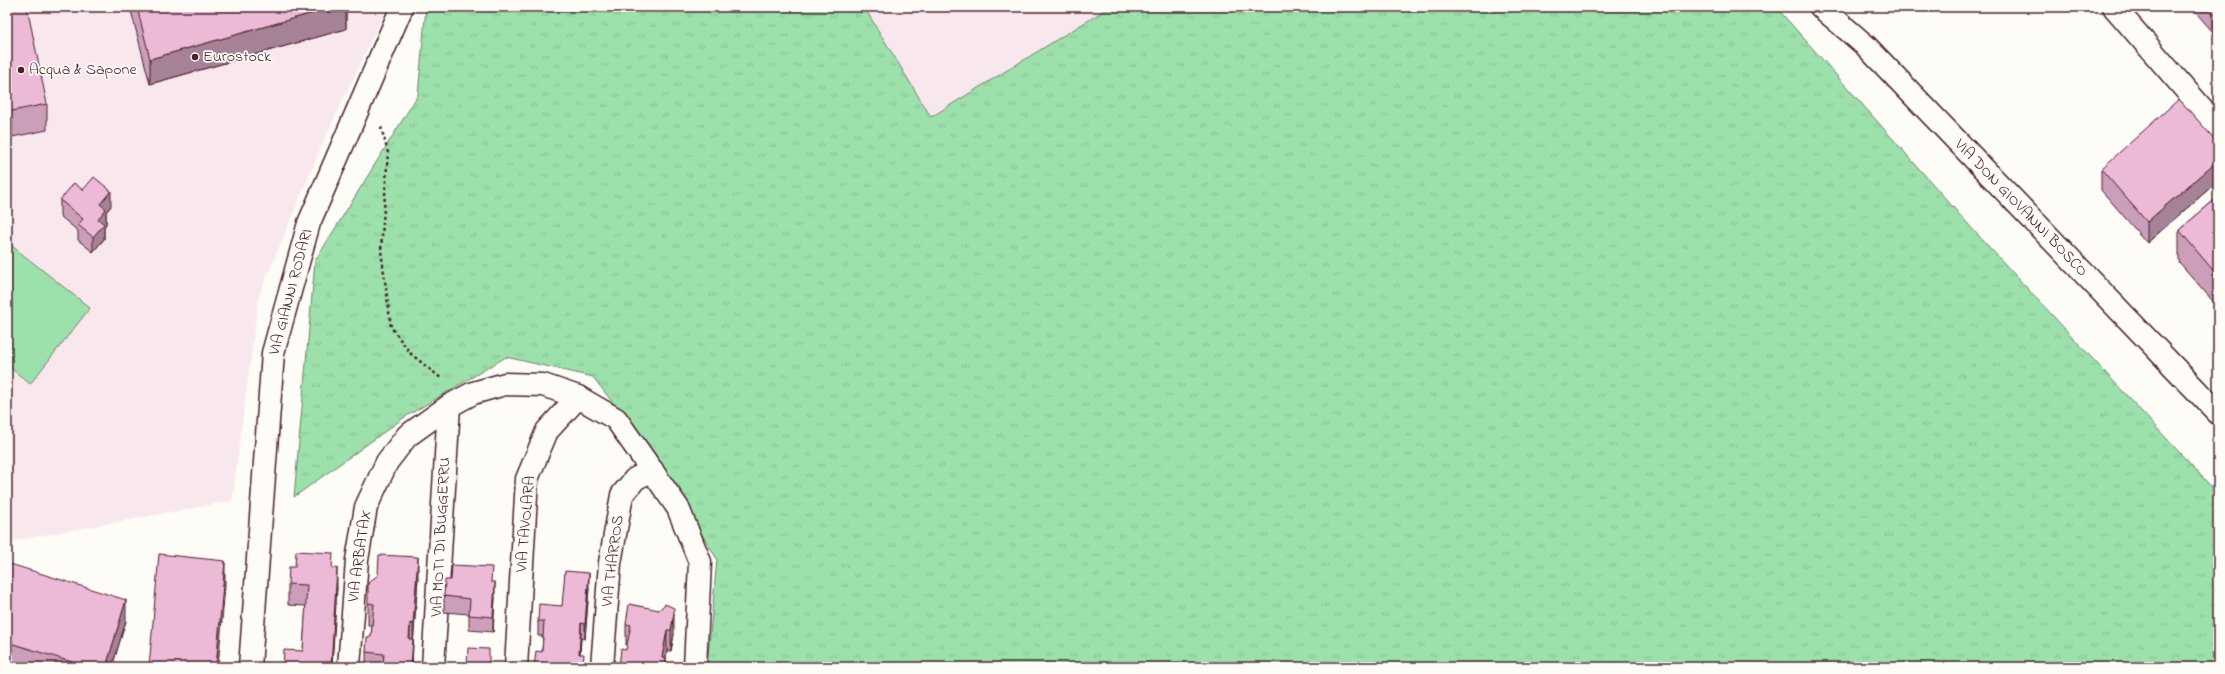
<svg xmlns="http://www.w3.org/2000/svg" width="2225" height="674" viewBox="0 0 2225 674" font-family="'Indie Flower',sans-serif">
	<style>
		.built { fill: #f8e8ed }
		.grass { fill: url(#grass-tufts); stroke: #73806b }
		.garden { fill: #9ce0ab; stroke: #73806b }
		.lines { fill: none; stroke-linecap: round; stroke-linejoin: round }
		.minor-casing { stroke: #4a1f2b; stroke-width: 25 }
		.path { stroke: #4a1f2b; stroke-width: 2.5; stroke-dasharray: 3 3; stroke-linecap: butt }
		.minor { stroke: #fdfcf7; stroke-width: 22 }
		.wall { fill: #cb9fb9; stroke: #4a1f2b }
		.shaded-wall { fill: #a58296; stroke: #4a1f2b }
		.building { fill: #ecb9d7; stroke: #4a1f2b }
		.poi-dot { fill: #4a1f2b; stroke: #fdfcf7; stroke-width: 1.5 }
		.labels { text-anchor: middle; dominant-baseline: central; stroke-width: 3.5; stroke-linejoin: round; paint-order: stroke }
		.poi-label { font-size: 16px; fill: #4a1f2b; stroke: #fdfcf7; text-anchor: start }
		.street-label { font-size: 16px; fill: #4a1f2b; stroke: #fdfcf7 }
	</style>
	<defs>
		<pattern id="grass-tufts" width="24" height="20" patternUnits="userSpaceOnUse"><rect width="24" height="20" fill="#9ce0ab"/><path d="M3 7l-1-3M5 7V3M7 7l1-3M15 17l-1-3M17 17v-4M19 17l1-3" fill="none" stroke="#88c093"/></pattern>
	</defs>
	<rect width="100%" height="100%" fill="#fdfcf7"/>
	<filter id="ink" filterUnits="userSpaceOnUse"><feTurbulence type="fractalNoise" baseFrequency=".025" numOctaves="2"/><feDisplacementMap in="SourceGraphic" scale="8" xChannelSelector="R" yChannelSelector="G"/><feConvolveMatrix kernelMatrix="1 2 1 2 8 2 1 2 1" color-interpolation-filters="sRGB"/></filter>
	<g filter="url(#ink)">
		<g class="built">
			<path d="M 7,7 L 387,7 L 325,138 L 259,295 L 232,501 L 7,542 Z"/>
			<path d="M 864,7 L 1110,7 L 931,117 Z"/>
		</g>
		<path class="grass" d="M 426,7 L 864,7 L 931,117 L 1110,7 L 1776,7 L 1976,233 L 2218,494 L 2218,667 L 707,667 L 717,559 L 650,451 L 593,377 L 506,357 L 405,417 L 294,497 L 315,261 L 418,95 Z"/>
		<path class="garden" d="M 7,242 L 90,308 L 30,384 L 7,365 Z"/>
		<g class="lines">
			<g class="minor-casing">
				<g id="minor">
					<path d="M 1821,7 L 1866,46 L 2218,413"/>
					<path d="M 2114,7 L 2218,127"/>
					<path d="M 250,667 L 273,353 L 309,223 L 402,7"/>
					<path d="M 349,667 L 357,560 L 366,507 L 387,462 L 407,436 L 449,406 L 473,393 L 505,384 L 543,385 L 578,397 L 616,419 L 678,508 L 700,562 L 695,667"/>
					<path d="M 433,667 L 449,406"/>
					<path d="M 516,667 L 527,479 L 547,431 L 578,397"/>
					<path d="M 602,667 L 610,563 L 622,495 L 635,479 L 652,470"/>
				</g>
			</g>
			<path class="path" d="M 381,127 L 388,153 L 381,250 L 391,327 L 411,354 L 442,379"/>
			<use href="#minor" class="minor"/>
		</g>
		<g class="wall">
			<path d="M 7,7 L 47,104 L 47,130 L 7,138 Z"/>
			<path d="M 130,7 L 346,7 L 346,29 L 150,84 Z"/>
			<path d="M 2191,7 L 2218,7 L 2218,38 Z"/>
			<path d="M 2218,143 L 2218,181 L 2147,243 L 2101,190 L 2101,169 Z"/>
			<path d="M 83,190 L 111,206 L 106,212 L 106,224 L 104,227 L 104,239 L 93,252 L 78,240 L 78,231 L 60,216 L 60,200 Z"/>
			<path d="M 2218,197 L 2218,307 L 2179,262 L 2179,230 Z"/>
			<path d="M 7,563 L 126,621 L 112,667 L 20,667 L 7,663 Z"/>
			<path d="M 333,568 L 337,589 L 303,651 L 306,606 L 288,605 L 288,584 Z"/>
			<path d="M 418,578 L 413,645 L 413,644 L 412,667 L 366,667 L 366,652 L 371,637 L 372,625 L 368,625 L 368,603 Z"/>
			<path d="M 589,588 L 585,639 L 581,638 L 580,654 L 584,667 L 542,652 L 543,636 L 538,636 L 538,621 L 562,606 Z"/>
			<path d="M 444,596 L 495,597 L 493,632 L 469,630 L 469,614 L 444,612 Z"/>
			<path d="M 659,610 L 674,634 L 671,651 L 667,651 L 666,658 L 666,667 L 627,645 L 626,645 L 626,624 Z"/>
		</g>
		<g class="shaded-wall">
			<path d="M 334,7 L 346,7 L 346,29 L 150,84 L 150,59 Z"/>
			<path d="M 2218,160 L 2218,181 L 2147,243 L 2147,222 Z"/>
			<path d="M 111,191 L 111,206 L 106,212 L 106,224 L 104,227 L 104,239 L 93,252 L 93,237 L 98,219 L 100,204 Z"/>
			<path d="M 418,557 L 418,578 L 413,645 L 413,624 Z"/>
			<path d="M 225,561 L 225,586 L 218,667 L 216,667 Z"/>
			<path d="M 337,568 L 337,589 L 332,667 L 331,667 Z"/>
			<path d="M 589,573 L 589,588 L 585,639 L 585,624 Z"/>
			<path d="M 495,582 L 495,597 L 493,632 L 493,617 Z"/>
			<path d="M 126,600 L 126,621 L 112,667 L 106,667 Z"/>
			<path d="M 674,613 L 674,634 L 671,651 L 671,630 Z"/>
			<path d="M 410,623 L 410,644 L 409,639 Z"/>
			<path d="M 581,623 L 581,638 L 579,667 L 579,654 Z"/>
			<path d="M 667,630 L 667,651 L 666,658 L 666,667 L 665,667 L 662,657 Z"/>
			<path d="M 413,639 L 412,667 L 411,667 Z"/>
		</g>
		<g class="building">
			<path d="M 7,7 L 27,7 L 47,104 L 7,112 Z"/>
			<path d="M 137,7 L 334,7 L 150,59 Z"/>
			<path d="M 2209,7 L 2218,7 L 2218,17 Z"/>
			<path d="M 2179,99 L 2218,143 L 2218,160 L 2147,222 L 2101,169 Z"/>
			<path d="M 94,177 L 111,191 L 100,204 L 106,209 L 98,219 L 104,224 L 93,237 L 78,225 L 83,219 L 60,200 L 74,183 L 83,190 Z"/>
			<path d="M 2218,197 L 2218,276 L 2179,230 Z"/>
			<path d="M 296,551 L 333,553 L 332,568 L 337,568 L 331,667 L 283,667 L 284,650 L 303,651 L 307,585 L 288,584 L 289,567 L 295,567 Z"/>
			<path d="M 159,554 L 225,561 L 216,667 L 149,667 Z"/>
			<path d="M 379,555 L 418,557 L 413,624 L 410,623 L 409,639 L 413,639 L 411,667 L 383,667 L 384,654 L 366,652 L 367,637 L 371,637 L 374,604 L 368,603 L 368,583 L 378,575 Z"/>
			<path d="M 7,563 L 126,600 L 106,667 L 88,667 L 7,642 Z"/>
			<path d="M 452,565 L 492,567 L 491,582 L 495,582 L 493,617 L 469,615 L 470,599 L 444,596 L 445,580 L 451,580 Z"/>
			<path d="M 565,571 L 589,573 L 585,624 L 581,623 L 579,654 L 584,654 L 583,667 L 534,667 L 536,651 L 542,652 L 544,621 L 538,621 L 539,604 L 562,606 Z"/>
			<path d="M 629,604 L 659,610 L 665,604 L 674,608 L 674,613 L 671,630 L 667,630 L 662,657 L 666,658 L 665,667 L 619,667 L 621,649 L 626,650 L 631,625 L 626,624 Z"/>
			<path d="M 468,648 L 489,649 L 489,667 L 441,667 L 442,665 L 467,666 Z"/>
		</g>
	</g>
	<g class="poi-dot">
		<circle cx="195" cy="57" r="4"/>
		<circle cx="21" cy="70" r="4"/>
	</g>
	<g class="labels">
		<g class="poi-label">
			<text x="203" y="57">Eurostock</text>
			<text x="29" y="70">Acqua &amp; Sapone</text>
		</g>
		<g class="street-label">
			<text transform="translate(2021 208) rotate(46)">VIA DON GIOVANNI BOSCO</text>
			<text transform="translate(291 292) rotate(-75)">VIA GIANNI RODARI</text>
			<text transform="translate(526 524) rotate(-85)">VIA TAVOLARA</text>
			<text transform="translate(441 537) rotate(-87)">VIA MOTI DI BUGGERRU</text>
			<text transform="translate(360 556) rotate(-82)">VIA ARBATAX</text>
			<text transform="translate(613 561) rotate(-83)">VIA THARROS</text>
		</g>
	</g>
	<rect width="2225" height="674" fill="none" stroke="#fdfcf7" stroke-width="24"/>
	<rect x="12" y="12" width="2201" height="650" fill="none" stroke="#4a1f2b" stroke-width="1.5" filter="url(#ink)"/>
</svg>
